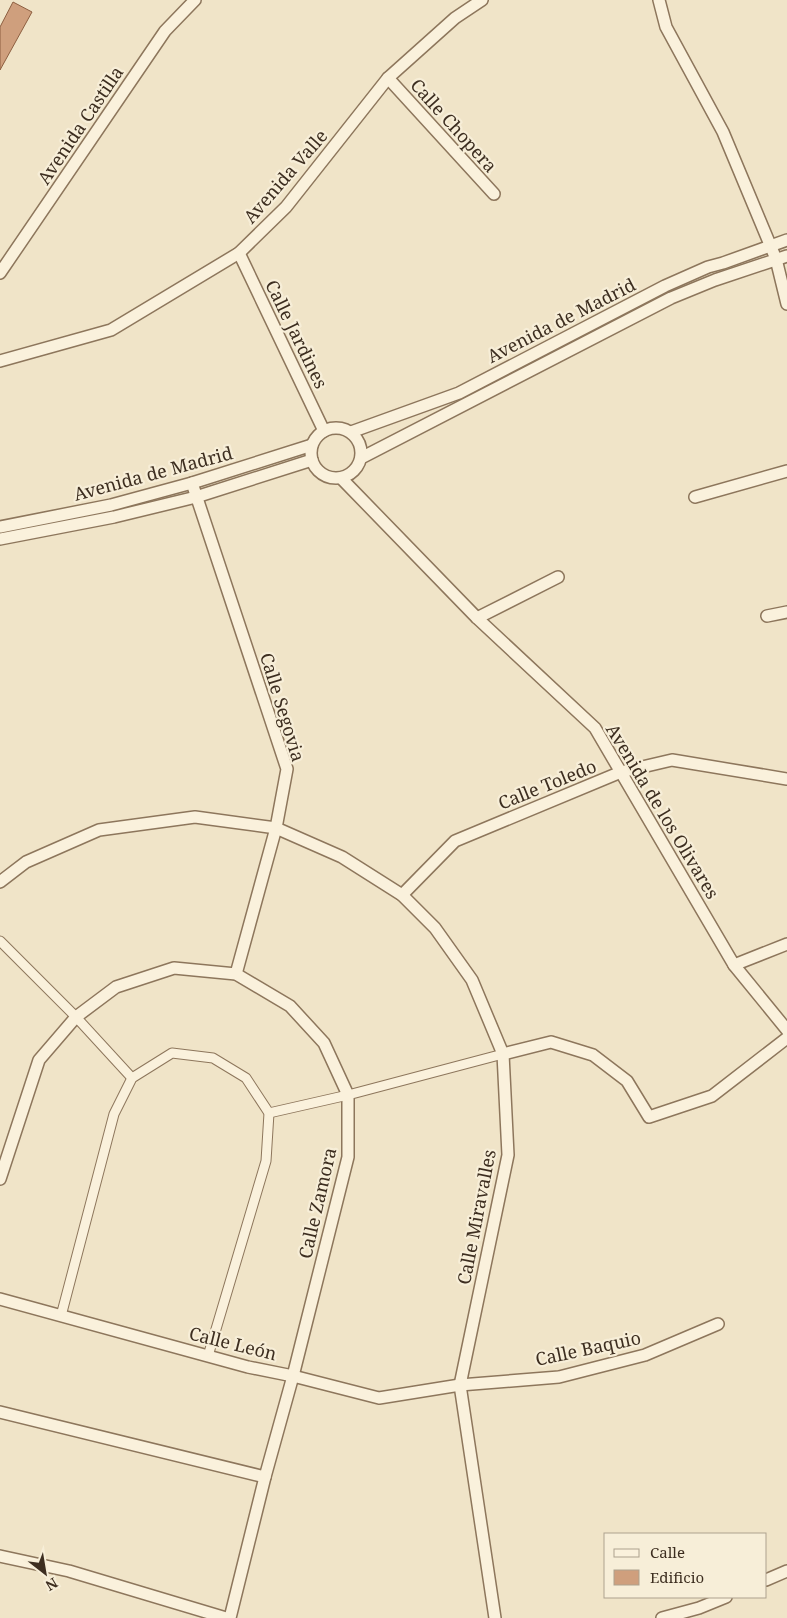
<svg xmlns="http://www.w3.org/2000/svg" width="787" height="1618" viewBox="0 0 787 1618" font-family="'Noto Serif',serif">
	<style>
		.building { fill: #cf9f7d; stroke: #8d5f41 }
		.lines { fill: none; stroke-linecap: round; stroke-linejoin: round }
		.pedestrian-casing { stroke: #8d765c; stroke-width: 11 }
		.minor-casing { stroke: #8d765c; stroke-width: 14 }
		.pedestrian { stroke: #faf1dc; stroke-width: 9 }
		.minor { stroke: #faf1dc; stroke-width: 11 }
		.labels { text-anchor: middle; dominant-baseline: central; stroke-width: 4.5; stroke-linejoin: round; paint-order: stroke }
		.street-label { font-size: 18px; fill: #3d2e20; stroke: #f7eed8 }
	</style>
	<rect width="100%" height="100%" fill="#f0e4c8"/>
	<path class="building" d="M 13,2 L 32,12 L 0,70 L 0,27 Z"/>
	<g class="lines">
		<g class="pedestrian-casing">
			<g id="pedestrian">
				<path d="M 0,941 L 76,1017 L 132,1078"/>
				<path d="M 269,1113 L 348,1095 L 503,1054"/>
				<path d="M 61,1316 L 114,1114 L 132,1078 L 172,1053 L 213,1058 L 246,1078 L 269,1113 L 266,1161 L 208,1356"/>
			</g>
		</g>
		<g class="minor-casing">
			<g id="minor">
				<path d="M 659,0 L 666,27 L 723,132 L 776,259 L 787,304"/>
				<path d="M 388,78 L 494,194"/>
				<path d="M 239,253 L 324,431"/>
				<path d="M 0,273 L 165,31 L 195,0"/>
				<path d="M 0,361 L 111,330 L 239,253 L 286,207 L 388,78 L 455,18 L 482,0"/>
				<circle cx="336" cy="453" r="25"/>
				<path d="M 351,432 L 459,393 L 665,286 L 708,267 L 723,263 L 787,240"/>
				<path d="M 361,458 L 671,298 L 715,280 L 787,256"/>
				<path d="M 341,478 L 477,618 L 595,728 L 734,965 L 787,1030"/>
				<path d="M 192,483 L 287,769 L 276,828 L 236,974"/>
				<path d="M 695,497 L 787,471"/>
				<path d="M 0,527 L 111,505 L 192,483 L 312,445"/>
				<path d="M 0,539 L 114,517 L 196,497 L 312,460"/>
				<path d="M 767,616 L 787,612"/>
				<path d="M 477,618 L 558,577"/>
				<path d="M 0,882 L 26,862 L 99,830 L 195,817 L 276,828 L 342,857 L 402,895 L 435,928 L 472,980 L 503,1054 L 508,1155 L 460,1385 L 495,1618"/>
				<path d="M 402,895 L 455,841 L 621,772 L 672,760 L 787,779"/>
				<path d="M 734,965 L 787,944"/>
				<path d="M 503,1054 L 551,1042 L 593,1055 L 627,1081 L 649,1117 L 712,1096 L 787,1038"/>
				<path d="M 0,1179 L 39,1060 L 76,1017 L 116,987 L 174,968 L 236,974 L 290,1006 L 324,1043 L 348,1095 L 348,1157 L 293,1376 L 265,1477 L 230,1618"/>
				<path d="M 0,1299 L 248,1367 L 293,1376 L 379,1398 L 460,1385 L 559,1377 L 645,1355 L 718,1324"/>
				<path d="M 0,1412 L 265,1477"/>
				<path d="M 0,1556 L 69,1571 L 226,1618"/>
				<path d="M 766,1580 L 787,1571"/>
				<path d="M 662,1618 L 699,1608 L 726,1597"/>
			</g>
		</g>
		<use href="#pedestrian" class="pedestrian"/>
		<use href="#minor" class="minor"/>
	</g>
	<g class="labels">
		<g class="street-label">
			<text transform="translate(80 125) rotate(-56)">Avenida Castilla</text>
			<text transform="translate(454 125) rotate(48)">Calle Chopera</text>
			<text transform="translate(285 176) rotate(-49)">Avenida Valle</text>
			<text transform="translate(561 320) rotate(-27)">Avenida de Madrid</text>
			<text transform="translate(297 334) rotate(64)">Calle Jardines</text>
			<text transform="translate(153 473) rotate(-15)">Avenida de Madrid</text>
			<text transform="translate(283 707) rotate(73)">Calle Segovia</text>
			<text transform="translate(547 784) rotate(-22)">Calle Toledo</text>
			<text transform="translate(663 811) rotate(59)">Avenida de los Olivares</text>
			<text transform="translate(317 1203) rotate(-77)">Calle Zamora</text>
			<text transform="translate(476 1217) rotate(-79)">Calle Miravalles</text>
			<text transform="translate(233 1343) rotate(14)">Calle León</text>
			<text transform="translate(588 1348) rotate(-12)">Calle Baquio</text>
		</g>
	</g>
	<rect x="604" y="1533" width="162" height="65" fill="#f7eed8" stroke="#ada18e"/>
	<rect x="614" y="1549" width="25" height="8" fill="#faf1dc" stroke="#ada18e"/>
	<text x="650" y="1558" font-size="15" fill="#3d2e20">Calle</text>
	<rect x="614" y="1570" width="25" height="15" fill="#cf9f7d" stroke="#ada18e"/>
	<text x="650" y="1583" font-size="15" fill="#3d2e20">Edificio</text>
	<g transform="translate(45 1573) rotate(149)" stroke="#f7eed8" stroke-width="4" paint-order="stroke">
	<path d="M0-4L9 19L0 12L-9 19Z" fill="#3d2e20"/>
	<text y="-8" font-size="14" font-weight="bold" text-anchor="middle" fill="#3d2e20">N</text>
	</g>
</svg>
